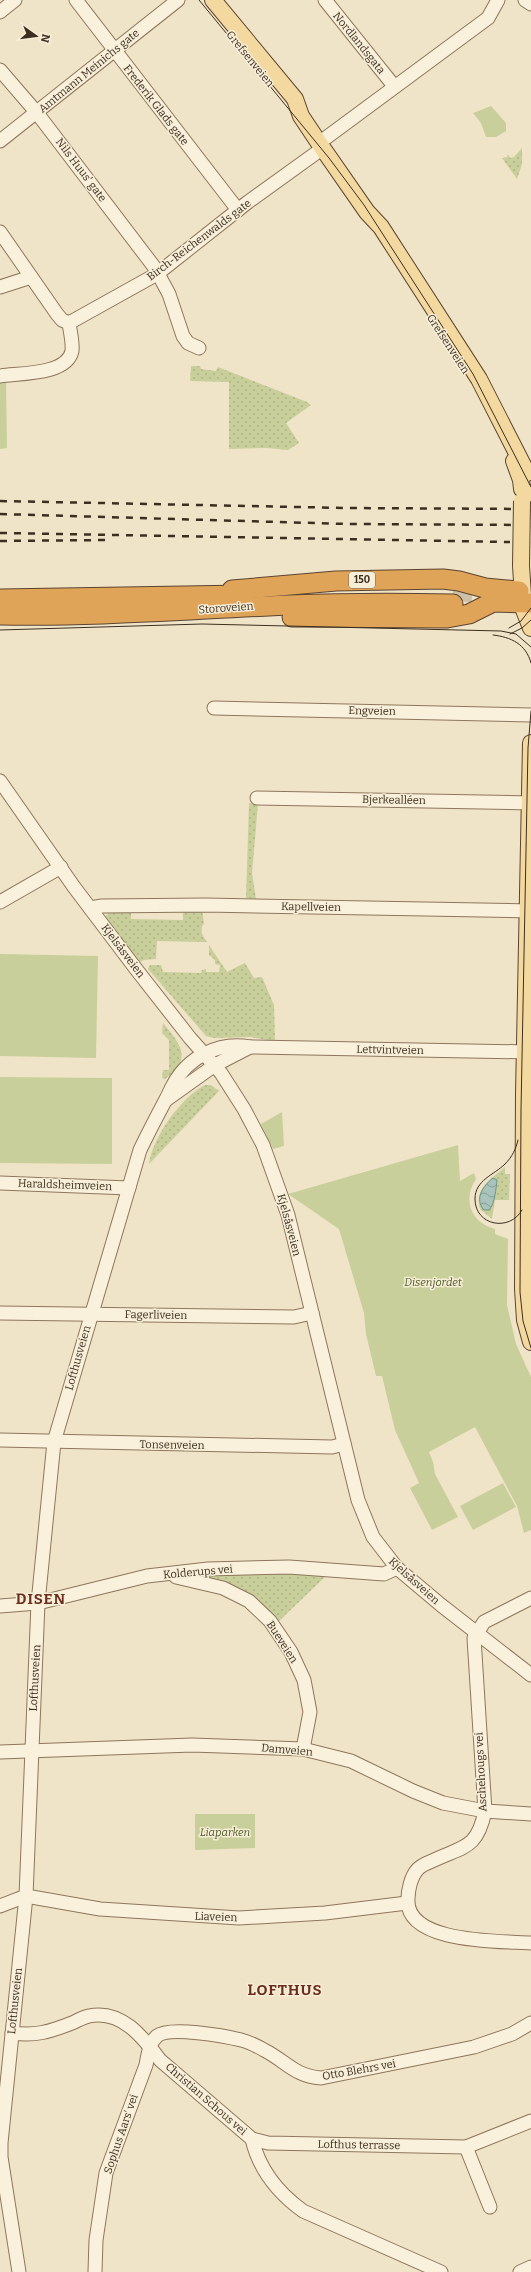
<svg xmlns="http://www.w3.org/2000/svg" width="531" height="2272" viewBox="0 0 531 2272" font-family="Bitter,serif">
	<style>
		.grass { fill: url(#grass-dots) }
		.park { fill: #c9cf9b }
		.water { fill: url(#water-waves); stroke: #6f938a }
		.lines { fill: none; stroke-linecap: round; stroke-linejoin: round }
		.highway-tunnel { stroke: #ccc0a6; stroke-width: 19; stroke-dasharray: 19 10; stroke-linecap: butt }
		.minor-casing { stroke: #8d765c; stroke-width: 15 }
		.major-casing { stroke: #5b4430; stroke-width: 18 }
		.highway-casing { stroke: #5b4430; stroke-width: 21 }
		.minor { stroke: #faf1dc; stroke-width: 13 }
		.major { stroke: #f3d9a0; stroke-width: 16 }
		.highway { stroke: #e0a458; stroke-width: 19 }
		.tram { stroke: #3d2e20; stroke-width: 1 }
		.rail { stroke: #3d2e20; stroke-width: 2.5; stroke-dasharray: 7 7; stroke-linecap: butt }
		.major-bridge-casing { stroke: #5b4430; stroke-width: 18; stroke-linecap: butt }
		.major-bridge { stroke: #f3d9a0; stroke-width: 16 }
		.labels { text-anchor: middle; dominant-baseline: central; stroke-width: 3; stroke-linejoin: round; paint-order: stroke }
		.shield { fill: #f7eed8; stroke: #756857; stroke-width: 1 }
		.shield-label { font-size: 10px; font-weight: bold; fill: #3d2e20 }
		.street-label { font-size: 11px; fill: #3d2e20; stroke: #f7eed8 }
		.park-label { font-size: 11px; font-style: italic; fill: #4d5a26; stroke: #f7eed8 }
		.district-label { font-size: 15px; font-weight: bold; letter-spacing: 1px; fill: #6b2e1e; stroke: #f7eed8 }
	</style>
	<defs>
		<pattern id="grass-dots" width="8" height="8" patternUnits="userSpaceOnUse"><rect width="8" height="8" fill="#c9cf9b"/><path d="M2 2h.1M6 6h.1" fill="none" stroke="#aeb285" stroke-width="1.8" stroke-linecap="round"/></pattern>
		<pattern id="water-waves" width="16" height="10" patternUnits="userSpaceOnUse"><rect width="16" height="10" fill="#a9c4bc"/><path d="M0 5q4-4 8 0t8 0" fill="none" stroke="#8ba098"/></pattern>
	</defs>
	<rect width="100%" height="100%" fill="#f0e4c8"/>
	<g class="grass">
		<path d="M 522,148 L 522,164 L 517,179 L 502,158 L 507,157 L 508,154 L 510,158 L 514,157 Z"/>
		<path d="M 191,366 L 200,366 L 201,369 L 216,371 L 218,367 L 307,402 L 311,405 L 286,423 L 299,443 L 288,450 L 267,448 L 229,449 L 229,382 L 190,381 Z"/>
		<path d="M 249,803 L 258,804 L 252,873 L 256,899 L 246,898 Z"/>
		<path d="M 111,910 L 131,910 L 131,919 L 183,920 L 183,911 L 202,910 L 204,923 C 199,931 202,934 207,942 L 157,941 L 156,959 L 144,960 L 136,964 L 105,921 L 105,917 Z"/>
		<path d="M 209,945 L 227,972 L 245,963 L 254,978 L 262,977 L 274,1005 L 275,1041 L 250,1037 L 214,1038 L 206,1036 L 148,969 L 150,965 L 161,965 L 163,972 L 201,973 L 202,970 L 206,969 L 206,972 L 219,972 L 220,965 L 215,964 L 215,960 L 209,955 Z"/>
		<path d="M 163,1023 C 180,1044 194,1059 165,1079 L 162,1078 L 163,1070 L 169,1070 L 169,1040 L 162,1033 Z"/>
		<path d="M 205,1085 L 211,1085 L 219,1091 L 149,1164 C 152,1138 181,1097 205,1085 Z"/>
		<path d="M 505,1167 L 505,1174 L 510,1174 L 509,1200 L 495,1200 L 492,1219 L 480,1209 C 474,1188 491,1179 505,1167 Z"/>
		<path d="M 273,1571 L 327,1575 L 277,1623 L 202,1580 L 198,1575 Z"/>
	</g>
	<g class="park">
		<path d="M 491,106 L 506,123 L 506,131 L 496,137 L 486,137 L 481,123 L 473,113 Z"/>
		<path d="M 6,381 L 7,448 L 0,449 L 0,382 Z"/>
		<path d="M 0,954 L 98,956 L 96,1058 L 0,1056 Z"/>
		<path d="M 0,1077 L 112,1078 L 112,1164 L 0,1163 Z"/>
		<path d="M 282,1112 L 284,1146 L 273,1149 L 261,1124 Z"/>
		<path d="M 458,1145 L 460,1181 L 474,1173 L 476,1179 C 462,1199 471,1223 495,1229 L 495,1234 L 508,1239 L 507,1305 L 516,1344 L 531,1377 L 531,1530 L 524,1533 L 517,1506 L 475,1427 L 429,1452 L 433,1462 L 435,1474 L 458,1517 L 432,1530 L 410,1488 L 419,1483 L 395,1430 L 382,1376 L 376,1376 L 366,1334 L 364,1313 L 339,1229 L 288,1194 Z"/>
		<path d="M 503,1483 L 516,1507 L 473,1530 L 460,1506 Z"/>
		<path d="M 195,1814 L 255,1814 L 255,1848 L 195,1850 Z"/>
	</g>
	<path class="water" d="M 493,1178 L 497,1180 C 496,1188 495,1204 489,1210 L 484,1210 C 474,1199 483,1186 493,1178 Z"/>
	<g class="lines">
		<path class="highway-tunnel" d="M 453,592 L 490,593"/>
		<g class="minor-casing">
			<g id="minor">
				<path d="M 76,0 L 238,210"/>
				<path d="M 325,0 L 394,86"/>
				<path d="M 525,0 L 531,4"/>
				<path d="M 0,12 L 15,0"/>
				<path d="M 0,70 L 37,113 L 155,268 L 169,294 L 183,336 L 188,343 L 199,348"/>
				<path d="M 0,141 L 178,0"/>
				<path d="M 319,143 L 488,18 L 498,0"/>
				<path d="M 0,232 L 57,314 L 62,320 L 69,323"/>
				<path d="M 0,287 L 31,277"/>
				<path d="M 69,323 L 157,274 L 248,202 L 323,148"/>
				<path d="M 0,376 C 20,373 67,375 72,351 C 73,342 70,331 69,323"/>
				<path d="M 214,708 L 531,715"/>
				<path d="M 0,781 L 74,887 L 136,969 L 190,1038 L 221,1073 L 244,1109 L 263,1145 L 288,1215 L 358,1500 L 373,1537 L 397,1568 L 441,1605 L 531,1675"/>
				<path d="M 257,798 L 531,803"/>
				<path d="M 0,902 L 61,867"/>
				<path d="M 90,908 L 102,906 L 206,905 L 531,911"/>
				<path d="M 166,1100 L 215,1065 L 250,1047"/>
				<path d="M 0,1183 L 129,1188"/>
				<path d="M 0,1313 L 294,1317 L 312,1313"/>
				<path d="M 0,1440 L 332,1447 L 344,1444"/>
				<path d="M 176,1577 L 223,1588 L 249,1601 L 270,1621 L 291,1652 L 304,1680 L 310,1712 L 303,1749"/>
				<path d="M 531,1598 L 484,1622 L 474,1638 L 485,1811 C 477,1850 463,1846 432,1861 C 427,1863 420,1866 417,1870 C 411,1877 408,1890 408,1899 C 405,1944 502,1941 531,1943"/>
				<path d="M 0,1606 L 38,1603 L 147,1576 L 208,1569 L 289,1567 L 384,1574 L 397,1568"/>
				<path d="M 0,1752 L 192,1745 L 303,1749 L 351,1761 L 413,1791 L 443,1803 L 485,1811 L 531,1814"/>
				<path d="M 0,1906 L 26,1896 L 100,1909 L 239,1918 L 325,1913 L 407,1903"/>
				<path d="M 12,2033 C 36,2036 49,2032 72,2023 C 77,2021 83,2017 89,2016 C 121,2009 143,2037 160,2060 L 252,2139 C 259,2169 278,2193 303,2211 L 441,2272"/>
				<path d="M 252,2139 L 268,2143 L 466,2147 L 531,2121"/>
				<path d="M 466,2147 L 490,2207"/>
				<path d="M 19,2272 L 1,2157 L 1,2143 L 26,1896 L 38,1603 L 54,1442 L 140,1150 C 148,1133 156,1118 165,1101 C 168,1096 170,1090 173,1085 C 188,1057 219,1041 250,1047 L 531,1052"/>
				<path d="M 95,2272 L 96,2240 L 106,2173 L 146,2065 C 148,2055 149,2043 157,2036 C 169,2026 225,2036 241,2040 C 249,2042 257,2046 264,2050 C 286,2061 294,2076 321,2078 L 474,2047 L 512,2034 L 531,2023"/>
				<path d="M 520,2272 L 531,2267"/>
			</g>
		</g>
		<g class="major-casing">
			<g id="major">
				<path d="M 213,0 L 295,99 L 301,116 L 319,143 L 367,212 L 381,227 L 479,379 L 527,473"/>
				<path d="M 514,461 L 521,480 L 522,489 L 531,495"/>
				<path d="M 521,566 L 524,610 L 531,628"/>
				<path d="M 531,743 L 524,1094 L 523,1289 L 525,1320 L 531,1342"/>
			</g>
		</g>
		<g class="highway-casing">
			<g id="highway">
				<path d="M 232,590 L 336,581 L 443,579 L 459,581 L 485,588 L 519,591"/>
				<path d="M 0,599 L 245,595"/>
				<path d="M 0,615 C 97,617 193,609 290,605 C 344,603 399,603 453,604"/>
				<path d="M 292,617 L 447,618 L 469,614 L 493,602 L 531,603"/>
			</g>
		</g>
		<use href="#minor" class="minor"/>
		<use href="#major" class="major"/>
		<use href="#highway" class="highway"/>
		<g class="tram">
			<path d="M 199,0 L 329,158 L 364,205 L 473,374 L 531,487"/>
			<path d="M 509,628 L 521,621 L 531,608"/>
			<path d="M 0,630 L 202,624 L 501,631 L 516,634 L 531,647"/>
			<path d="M 510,634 L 522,628 L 531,620"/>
			<path d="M 493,635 C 511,637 526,644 531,663"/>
			<path d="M 531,711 L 528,748 L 521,1110 L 520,1292 L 523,1321 L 531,1348"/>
			<path d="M 518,1140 C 516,1149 512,1157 505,1164 C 494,1175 475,1180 475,1199 C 475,1226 510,1232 522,1210"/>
		</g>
		<g class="rail">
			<path d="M 0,501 L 347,508 L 531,509"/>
			<path d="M 0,514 L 348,524 L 531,525"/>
			<path d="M 0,533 L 510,542"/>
			<path d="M 0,541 L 105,540"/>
		</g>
		<g class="major-bridge-casing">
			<path id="major-bridge" d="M 521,566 L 522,501"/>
		</g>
		<use href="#major-bridge" class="major-bridge"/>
	</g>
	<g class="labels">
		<rect class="shield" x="349" y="572" width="26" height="16" rx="3"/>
		<g class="shield-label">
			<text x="362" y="580">150</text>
		</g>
		<g class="street-label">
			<text transform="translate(359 43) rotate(51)">Nordlandsgata</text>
			<text transform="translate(250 59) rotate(51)">Grefsenveien</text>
			<text transform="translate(89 71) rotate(-39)">Amtmann Meinichs gate</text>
			<text transform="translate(156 105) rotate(52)">Frederik Glads gate</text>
			<text transform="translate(81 170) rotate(53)">Nils Huus' gate</text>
			<text transform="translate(199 240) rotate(-37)">Birch-Reichenwalds gate</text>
			<text transform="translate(448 344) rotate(57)">Grefsenveien</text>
			<text transform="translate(226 608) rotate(-4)">Storoveien</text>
			<text transform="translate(372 711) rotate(1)">Engveien</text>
			<text transform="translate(394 800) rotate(1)">Bjerkealléen</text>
			<text transform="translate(311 907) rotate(1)">Kapellveien</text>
			<text transform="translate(123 951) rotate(53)">Kjelsåsveien</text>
			<text transform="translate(390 1050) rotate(1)">Lettvintveien</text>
			<text transform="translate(65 1185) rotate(2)">Haraldsheimveien</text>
			<text transform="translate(289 1225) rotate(75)">Kjelsåsveien</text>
			<text transform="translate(156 1315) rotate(1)">Fagerliveien</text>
			<text transform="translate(78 1358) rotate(-74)">Lofthusveien</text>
			<text transform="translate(172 1445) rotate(1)">Tonsenveien</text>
			<text transform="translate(198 1572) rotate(-5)">Kolderups vei</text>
			<text transform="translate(414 1581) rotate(42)">Kjelsåsveien</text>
			<text transform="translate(282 1642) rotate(57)">Bueveien</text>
			<text transform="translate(35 1678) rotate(-87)">Lofthusveien</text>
			<text transform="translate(287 1750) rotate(5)">Damveien</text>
			<text transform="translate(481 1772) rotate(-93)">Aschehougs vei</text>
			<text transform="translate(216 1917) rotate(2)">Liaveien</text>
			<text transform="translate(15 2001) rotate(-84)">Lofthusveien</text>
			<text transform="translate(359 2070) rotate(-10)">Otto Blehrs vei</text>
			<text transform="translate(206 2099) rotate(41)">Christian Schous vei</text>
			<text transform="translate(121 2134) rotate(-71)">Sophus Aars' vei</text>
			<text transform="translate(359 2145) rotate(1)">Lofthus terrasse</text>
		</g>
		<g class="park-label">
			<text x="433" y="1282">Disenjordet</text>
			<text x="225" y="1832">Liaparken</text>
		</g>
		<g class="district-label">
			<text x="41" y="1599">DISEN</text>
			<text x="285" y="1990">LOFTHUS</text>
		</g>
	</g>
	<g transform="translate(36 36) rotate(104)" stroke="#f7eed8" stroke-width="3" paint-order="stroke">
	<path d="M0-3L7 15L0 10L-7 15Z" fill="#3d2e20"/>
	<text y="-6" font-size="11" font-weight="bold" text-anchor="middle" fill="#3d2e20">N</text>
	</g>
</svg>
